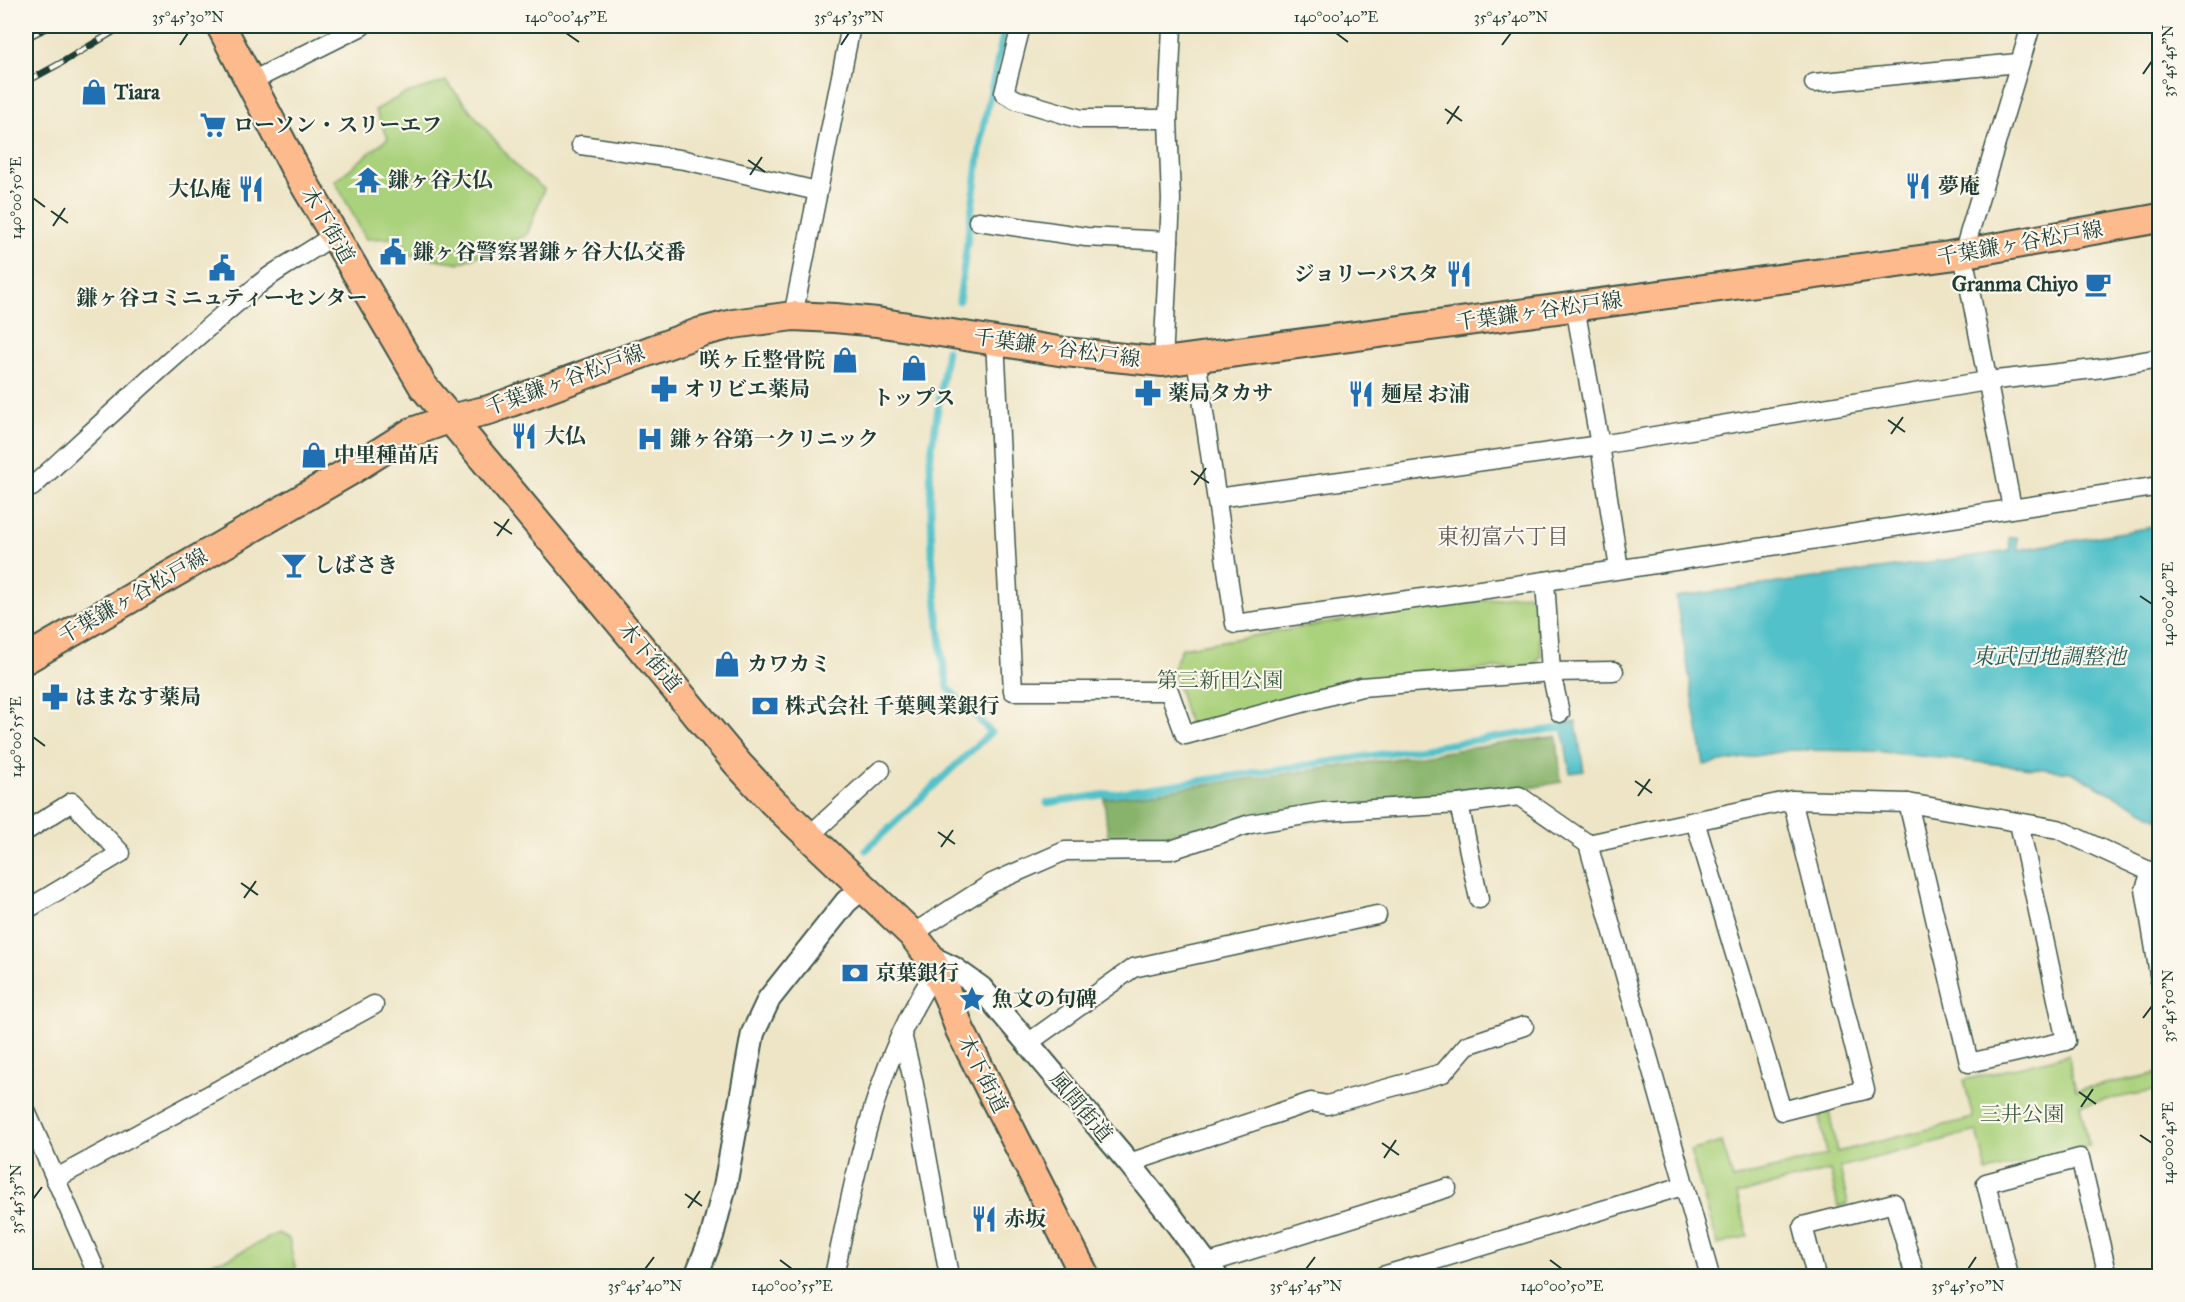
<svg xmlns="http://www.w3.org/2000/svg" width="2185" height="1302" viewBox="0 0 2185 1302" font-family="'IM FELL Great Primer','Noto Serif JP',serif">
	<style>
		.green { fill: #aad17b; stroke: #648758; stroke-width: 1.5 }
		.forest { fill: #87b36b; stroke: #537850; stroke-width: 1.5 }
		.water { fill: #53c1c9; stroke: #397f7e; stroke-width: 1.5 }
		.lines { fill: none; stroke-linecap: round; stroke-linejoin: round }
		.stream { stroke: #53c1c9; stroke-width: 7 }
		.minor-casing { stroke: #3e564a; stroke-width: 21 }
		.tertiary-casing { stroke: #3e564a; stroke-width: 26 }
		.primary-casing { stroke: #3e564a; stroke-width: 32 }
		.minor { stroke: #fff; stroke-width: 18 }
		.tertiary { stroke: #fff; stroke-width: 22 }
		.primary { stroke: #fcba8d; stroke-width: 28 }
		.rail-casing { stroke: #1f3d34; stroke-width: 7 }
		.rail { stroke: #fbf7ec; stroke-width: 4.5; stroke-dasharray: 14; stroke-linecap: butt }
		.ticks { fill: none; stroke: #1f3d34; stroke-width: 2 }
		.labels { text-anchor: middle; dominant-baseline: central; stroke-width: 4.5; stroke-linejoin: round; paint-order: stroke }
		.poi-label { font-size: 21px; font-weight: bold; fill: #1f3d34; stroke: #fbf7ec; text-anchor: start }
		.street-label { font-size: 21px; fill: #1f3d34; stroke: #fbf7ec }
		.park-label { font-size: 21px; fill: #3b5b42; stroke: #fbf7ec }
		.neighbourhood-label { font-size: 22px; fill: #60595c; stroke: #fbf7ec }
		.water-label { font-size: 22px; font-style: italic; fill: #2c5e59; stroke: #fbf7ec }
		.neatline { fill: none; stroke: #1f3d34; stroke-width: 2 }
		.ticks-label { font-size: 15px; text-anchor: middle; fill: #1f3d34 }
	</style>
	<rect width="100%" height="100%" fill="#fbf7ec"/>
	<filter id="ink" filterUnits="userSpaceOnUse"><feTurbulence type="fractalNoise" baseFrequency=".0167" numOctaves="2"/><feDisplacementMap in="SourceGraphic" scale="12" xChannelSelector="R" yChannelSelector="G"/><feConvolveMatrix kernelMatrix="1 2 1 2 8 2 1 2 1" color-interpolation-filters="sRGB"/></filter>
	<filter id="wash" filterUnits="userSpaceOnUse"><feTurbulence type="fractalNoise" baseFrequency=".008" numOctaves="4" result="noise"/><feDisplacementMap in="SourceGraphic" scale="24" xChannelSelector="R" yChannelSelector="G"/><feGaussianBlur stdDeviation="1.35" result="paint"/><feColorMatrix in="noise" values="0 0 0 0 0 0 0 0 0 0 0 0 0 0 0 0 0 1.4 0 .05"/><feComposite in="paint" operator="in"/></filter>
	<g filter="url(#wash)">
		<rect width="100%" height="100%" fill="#eee5c6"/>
		<g class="green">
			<path d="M 446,81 L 518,168 L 544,189 L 527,235 L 460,263 L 410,255 L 398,238 L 366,239 L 335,181 L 388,138 L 375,110 L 404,94 Z"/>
			<path d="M 1527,594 L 1535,602 L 1541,655 L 1534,665 L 1359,680 L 1195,727 L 1188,722 L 1173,668 L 1182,648 L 1352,619 Z"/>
			<path d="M 2068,1055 L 2076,1090 L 2155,1074 L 2158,1090 L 2080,1105 L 2089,1146 L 1987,1172 L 1977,1131 L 1840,1167 L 1848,1204 L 1838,1207 L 1830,1170 L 1737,1194 L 1748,1236 L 1718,1245 L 1690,1151 L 1722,1142 L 1733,1179 L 1827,1155 L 1819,1113 L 1829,1111 L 1837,1152 L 1973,1118 L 1964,1080 Z"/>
			<path d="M 278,1233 L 289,1239 L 296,1272 L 283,1276 L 166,1276 L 229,1258 Z"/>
		</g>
		<path class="forest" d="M 1557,736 L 1561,782 L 1520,790 L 1180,841 L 1109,846 L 1104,799 Z"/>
		<g class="water">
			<path d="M 2159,526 L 2159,819 L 2071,772 L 1873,751 L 1791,750 L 1704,765 L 1676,597 L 2010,551 L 2009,538 L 2017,537 L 2018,550 Z"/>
			<path d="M 1576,722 L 1584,771 L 1570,773 L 1562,724 Z"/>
		</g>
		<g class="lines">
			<g class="stream">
				<path d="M 959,301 L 983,128 L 1005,26"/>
				<path d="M 1047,803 L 1567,727"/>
				<path d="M 866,850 L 991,732 L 948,688 L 942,655 L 932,554 L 930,460 L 947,350"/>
			</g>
		</g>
	</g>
	<g filter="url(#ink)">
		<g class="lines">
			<g class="minor-casing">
				<g id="minor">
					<path d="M 1021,26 L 1004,93 L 1017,100 L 1081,119 L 1168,119"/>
					<path d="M 250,82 L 362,26"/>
					<path d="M 1814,83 L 2018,63"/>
					<path d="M 581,145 L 685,160 L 817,191"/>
					<path d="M 978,221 L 1086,237 L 1169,241"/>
					<path d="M 1575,307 L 1600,445 L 1619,569"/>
					<path d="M 793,316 L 851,26"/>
					<path d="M 995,340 L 1013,691 L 1169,691 L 1185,735 L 1361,687 L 1551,672 L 1614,671"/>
					<path d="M 1196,358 L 1235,624 L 1545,581 L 2160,486"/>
					<path d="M 1163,362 L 1169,241 L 1171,200 L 1168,119 L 1172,26"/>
					<path d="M 26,481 L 32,487 C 106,419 179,350 257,286 C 280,266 309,254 333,235"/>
					<path d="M 1217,498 L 1600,445 L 1987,381 L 2103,368 L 2160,358"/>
					<path d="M 2012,508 L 1963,254 L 2031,26"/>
					<path d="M 1545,581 L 1551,672 L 1560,713"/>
					<path d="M 1908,803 L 1969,1063 L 2066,1041 L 2019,823"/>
					<path d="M 1459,804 L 1479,899"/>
					<path d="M 1695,821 L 1782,1111 L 1865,1090 L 1792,800"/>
					<path d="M 26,831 L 72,802 L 121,853 L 26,910"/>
					<path d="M 809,836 L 881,770"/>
					<path d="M 2151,872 L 2145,889 L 2160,980"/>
					<path d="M 912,934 L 992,883 L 1065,851 L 1171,850 L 1250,824 L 1323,812 L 1459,804 L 1519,796 L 1588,844"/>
					<path d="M 902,1034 L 913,1080 L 949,1276"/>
					<path d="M 1028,1043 L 1133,968 L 1377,915"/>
					<path d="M 26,1111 L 98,1276"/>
					<path d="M 1129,1163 L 1311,1102 L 1327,1105 L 1443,1073 L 1467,1045 L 1524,1026"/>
					<path d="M 55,1179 L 374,1005"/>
					<path d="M 1206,1264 L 1447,1188"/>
					<path d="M 834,1276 C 856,1172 875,1061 936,971"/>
					<path d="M 1382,1276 L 1683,1186"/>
					<path d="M 1710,1276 L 1588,844 L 1792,800 L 1908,803 L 2058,829 L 2151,872 L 2160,870"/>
					<path d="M 1816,1276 L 1803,1226 L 1894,1203 L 1915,1276"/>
					<path d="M 2009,1276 L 1986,1183 L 2080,1158 L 2108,1276"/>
				</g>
			</g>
			<g class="tertiary-casing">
				<g id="tertiary">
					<path d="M 930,957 L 953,968 L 981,988 L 1129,1163 L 1168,1212 L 1216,1276"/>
					<path d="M 696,1276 L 712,1236 L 725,1186 L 753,1033 L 769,999 L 846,902 L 864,886"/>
				</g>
			</g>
			<g class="primary-casing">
				<g id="primary">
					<path d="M 221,26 L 295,168 L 423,386 L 738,764 L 773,802 L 912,934 L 930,957 L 949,999 L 960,1030 L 1085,1276"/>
					<path d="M 26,659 L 350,471 L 412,432 L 449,419 L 489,410 L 701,332 L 733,324 L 793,316 L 835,318 L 877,322 L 1065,352 L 1163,362 L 1949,256 L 2160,218"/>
				</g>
			</g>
			<use href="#minor" class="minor"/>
			<use href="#tertiary" class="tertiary"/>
			<use href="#primary" class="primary"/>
			<g class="rail-casing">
				<g id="rail">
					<path d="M 26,38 L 50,26"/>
					<path d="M 26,82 L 61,63 L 123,26"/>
				</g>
			</g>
			<use href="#rail" class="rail"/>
		</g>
	</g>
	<path class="ticks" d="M 566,33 L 579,42M 1336,33 L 1348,42M 180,45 L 188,33M 841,45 L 849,33M 1502,45 L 1511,33M 2143,74 L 2152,61M 1445,109 L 1462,121M 1447,124 L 1459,106M 748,160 L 765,172M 750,175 L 762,157M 33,198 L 45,207M 51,211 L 68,223M 53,226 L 65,208M 1888,420 L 1905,432M 1891,434 L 1903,417M 1191,471 L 1209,483M 1194,485 L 1206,468M 494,522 L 512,534M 497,536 L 509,519M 2140,596 L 2152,604M 33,737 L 45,746M 1635,781 L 1652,793M 1638,796 L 1650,779M 938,832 L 955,844M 941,847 L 953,830M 241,883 L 258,895M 244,898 L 256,881M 2143,1018 L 2152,1006M 2079,1092 L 2096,1104M 2081,1107 L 2093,1089M 2140,1135 L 2152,1143M 1382,1143 L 1399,1155M 1384,1158 L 1396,1140M 685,1194 L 702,1206M 33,1199 L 42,1187M 688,1208 L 700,1191M 780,1260 L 792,1269M 1550,1260 L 1562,1269M 645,1269 L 654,1257M 1306,1269 L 1315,1257M 1968,1269 L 1976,1257"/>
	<defs>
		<g id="shop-bare" transform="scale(2.07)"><path d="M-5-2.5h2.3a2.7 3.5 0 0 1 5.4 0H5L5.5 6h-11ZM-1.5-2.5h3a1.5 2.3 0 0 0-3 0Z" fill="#1f6fb2" stroke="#fbf7ec" stroke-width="2.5" paint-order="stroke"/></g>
		<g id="supermarket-bare" transform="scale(2.07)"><path d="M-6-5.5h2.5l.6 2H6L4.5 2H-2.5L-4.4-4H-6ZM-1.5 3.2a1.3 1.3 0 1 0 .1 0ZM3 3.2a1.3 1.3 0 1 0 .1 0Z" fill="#1f6fb2" stroke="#fbf7ec" stroke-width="2.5" paint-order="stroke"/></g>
		<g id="temple-bare" transform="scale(2.07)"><path d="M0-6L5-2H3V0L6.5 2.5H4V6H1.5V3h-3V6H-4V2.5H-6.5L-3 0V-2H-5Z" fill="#1f6fb2" stroke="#fbf7ec" stroke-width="2.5" paint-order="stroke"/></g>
		<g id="restaurant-bare" transform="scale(2.07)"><path d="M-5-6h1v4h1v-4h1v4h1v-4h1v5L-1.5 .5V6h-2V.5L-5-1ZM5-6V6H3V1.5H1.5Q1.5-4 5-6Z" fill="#1f6fb2" stroke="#fbf7ec" stroke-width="2.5" paint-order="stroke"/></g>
		<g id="civic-bare" transform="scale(2.07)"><path d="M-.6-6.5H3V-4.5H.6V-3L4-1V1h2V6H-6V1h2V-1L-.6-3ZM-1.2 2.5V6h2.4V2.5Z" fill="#1f6fb2" stroke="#fbf7ec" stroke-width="2.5" paint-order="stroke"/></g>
		<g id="cafe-bare" transform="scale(2.07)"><path d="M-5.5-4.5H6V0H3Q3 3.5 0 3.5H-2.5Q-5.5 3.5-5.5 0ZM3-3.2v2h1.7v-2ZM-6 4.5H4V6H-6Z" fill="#1f6fb2" stroke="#fbf7ec" stroke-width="2.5" paint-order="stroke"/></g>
		<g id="pharmacy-bare" transform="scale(2.07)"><path d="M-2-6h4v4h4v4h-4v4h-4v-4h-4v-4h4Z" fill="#1f6fb2" stroke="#fbf7ec" stroke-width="2.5" paint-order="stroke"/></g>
		<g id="hospital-bare" transform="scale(2.07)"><path d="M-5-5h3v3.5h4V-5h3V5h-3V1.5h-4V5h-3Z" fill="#1f6fb2" stroke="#fbf7ec" stroke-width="2.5" paint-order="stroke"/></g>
		<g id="bar-bare" transform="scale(2.07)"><path d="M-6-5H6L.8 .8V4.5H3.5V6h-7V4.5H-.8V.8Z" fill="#1f6fb2" stroke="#fbf7ec" stroke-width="2.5" paint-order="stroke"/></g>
		<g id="bank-bare" transform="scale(2.07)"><path d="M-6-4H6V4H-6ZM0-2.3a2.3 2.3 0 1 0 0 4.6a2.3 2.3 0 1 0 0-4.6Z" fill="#1f6fb2" stroke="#fbf7ec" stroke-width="2.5" paint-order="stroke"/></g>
		<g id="sight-bare" transform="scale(2.07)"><path d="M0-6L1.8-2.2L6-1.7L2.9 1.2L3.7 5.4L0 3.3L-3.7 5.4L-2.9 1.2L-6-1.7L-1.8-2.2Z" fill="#1f6fb2" stroke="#fbf7ec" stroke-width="2.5" paint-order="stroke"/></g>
	</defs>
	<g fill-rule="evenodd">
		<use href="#shop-bare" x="94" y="92"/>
		<use href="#supermarket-bare" x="213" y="125"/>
		<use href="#temple-bare" x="368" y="180"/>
		<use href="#restaurant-bare" x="1918" y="186"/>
		<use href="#restaurant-bare" x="251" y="189"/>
		<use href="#civic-bare" x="393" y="252"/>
		<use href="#civic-bare" x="222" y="268"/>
		<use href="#restaurant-bare" x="1459" y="274"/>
		<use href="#cafe-bare" x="2098" y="284"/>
		<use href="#shop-bare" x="845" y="360"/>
		<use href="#shop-bare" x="914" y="368"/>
		<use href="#pharmacy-bare" x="664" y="389"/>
		<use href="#pharmacy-bare" x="1148" y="393"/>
		<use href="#restaurant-bare" x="1361" y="394"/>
		<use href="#restaurant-bare" x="524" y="436"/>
		<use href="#hospital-bare" x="650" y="439"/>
		<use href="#shop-bare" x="314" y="455"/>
		<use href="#bar-bare" x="294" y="565"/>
		<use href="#shop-bare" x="727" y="664"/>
		<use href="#pharmacy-bare" x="55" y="697"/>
		<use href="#bank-bare" x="765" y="706"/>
		<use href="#bank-bare" x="855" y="973"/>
		<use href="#sight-bare" x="972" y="999"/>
		<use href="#restaurant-bare" x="984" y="1219"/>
	</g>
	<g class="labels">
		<g class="poi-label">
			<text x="114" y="92">Tiara</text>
			<text x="233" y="125">ローソン・スリーエフ</text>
			<text x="388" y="180">鎌ヶ谷大仏</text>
			<text x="1938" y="186">夢庵</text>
			<text x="231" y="189" text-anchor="end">大仏庵</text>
			<text x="413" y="252">鎌ヶ谷警察署鎌ヶ谷大仏交番</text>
			<text x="1439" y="274" text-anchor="end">ジョリーパスタ</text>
			<text x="2078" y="284" text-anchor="end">Granma Chiyo</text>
			<text x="222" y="298" text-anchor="middle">鎌ヶ谷コミニュティーセンター</text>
			<text x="825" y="360" text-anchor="end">咲ヶ丘整骨院</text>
			<text x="684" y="389">オリビエ薬局</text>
			<text x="1168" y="393">薬局タカサ</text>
			<text x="1381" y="394">麺屋 お浦</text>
			<text x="914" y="398" text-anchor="middle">トップス</text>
			<text x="544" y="436">大仏</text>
			<text x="670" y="439">鎌ヶ谷第一クリニック</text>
			<text x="334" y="455">中里種苗店</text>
			<text x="314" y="565">しばさき</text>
			<text x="747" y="664">カワカミ</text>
			<text x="75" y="697">はまなす薬局</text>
			<text x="785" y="706">株式会社 千葉興業銀行</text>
			<text x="875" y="973">京葉銀行</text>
			<text x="992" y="999">魚文の句碑</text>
			<text x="1004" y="1219">赤坂</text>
		</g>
		<g class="street-label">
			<text transform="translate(328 225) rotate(60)">木下街道</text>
			<text transform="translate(2020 243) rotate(-10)">千葉鎌ヶ谷松戸線</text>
			<text transform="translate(1539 311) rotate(-8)">千葉鎌ヶ谷松戸線</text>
			<text transform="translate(1057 348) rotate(8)">千葉鎌ヶ谷松戸線</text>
			<text transform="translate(565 380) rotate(-20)">千葉鎌ヶ谷松戸線</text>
			<text transform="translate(133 596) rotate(-30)">千葉鎌ヶ谷松戸線</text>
			<text transform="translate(650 657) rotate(50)">木下街道</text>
			<text transform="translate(983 1074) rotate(63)">木下街道</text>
			<text transform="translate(1081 1107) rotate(50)">風間街道</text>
		</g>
		<g class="park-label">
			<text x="1220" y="680">第三新田公園</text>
			<text x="2022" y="1114">三井公園</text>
		</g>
		<g class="neighbourhood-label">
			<text x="1503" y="536">東初富六丁目</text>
		</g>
		<g class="water-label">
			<text x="2049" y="656">東武団地調整池</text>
		</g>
	</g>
	<rect width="2185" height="1302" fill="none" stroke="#fbf7ec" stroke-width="66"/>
	<rect x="33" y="33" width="2119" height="1236" class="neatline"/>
	<g class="ticks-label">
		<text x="188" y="22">35°45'30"N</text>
		<text x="566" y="22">140°00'45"E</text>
		<text x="849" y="22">35°45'35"N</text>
		<text x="1336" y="22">140°00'40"E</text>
		<text x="1511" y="22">35°45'40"N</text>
		<text transform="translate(2168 61) rotate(-90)" y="5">35°45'45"N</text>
		<text transform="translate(16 198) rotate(-90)" y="5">140°00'50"E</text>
		<text transform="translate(2168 604) rotate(-90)" y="5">140°00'40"E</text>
		<text transform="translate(16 737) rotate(-90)" y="5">140°00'55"E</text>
		<text transform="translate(2168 1006) rotate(-90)" y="5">35°45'50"N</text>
		<text transform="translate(2168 1143) rotate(-90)" y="5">140°00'45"E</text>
		<text transform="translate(16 1199) rotate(-90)" y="5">35°45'35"N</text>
		<text x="645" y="1291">35°45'40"N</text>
		<text x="792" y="1291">140°00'55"E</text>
		<text x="1306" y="1291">35°45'45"N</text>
		<text x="1562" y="1291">140°00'50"E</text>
		<text x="1968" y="1291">35°45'50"N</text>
	</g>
</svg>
